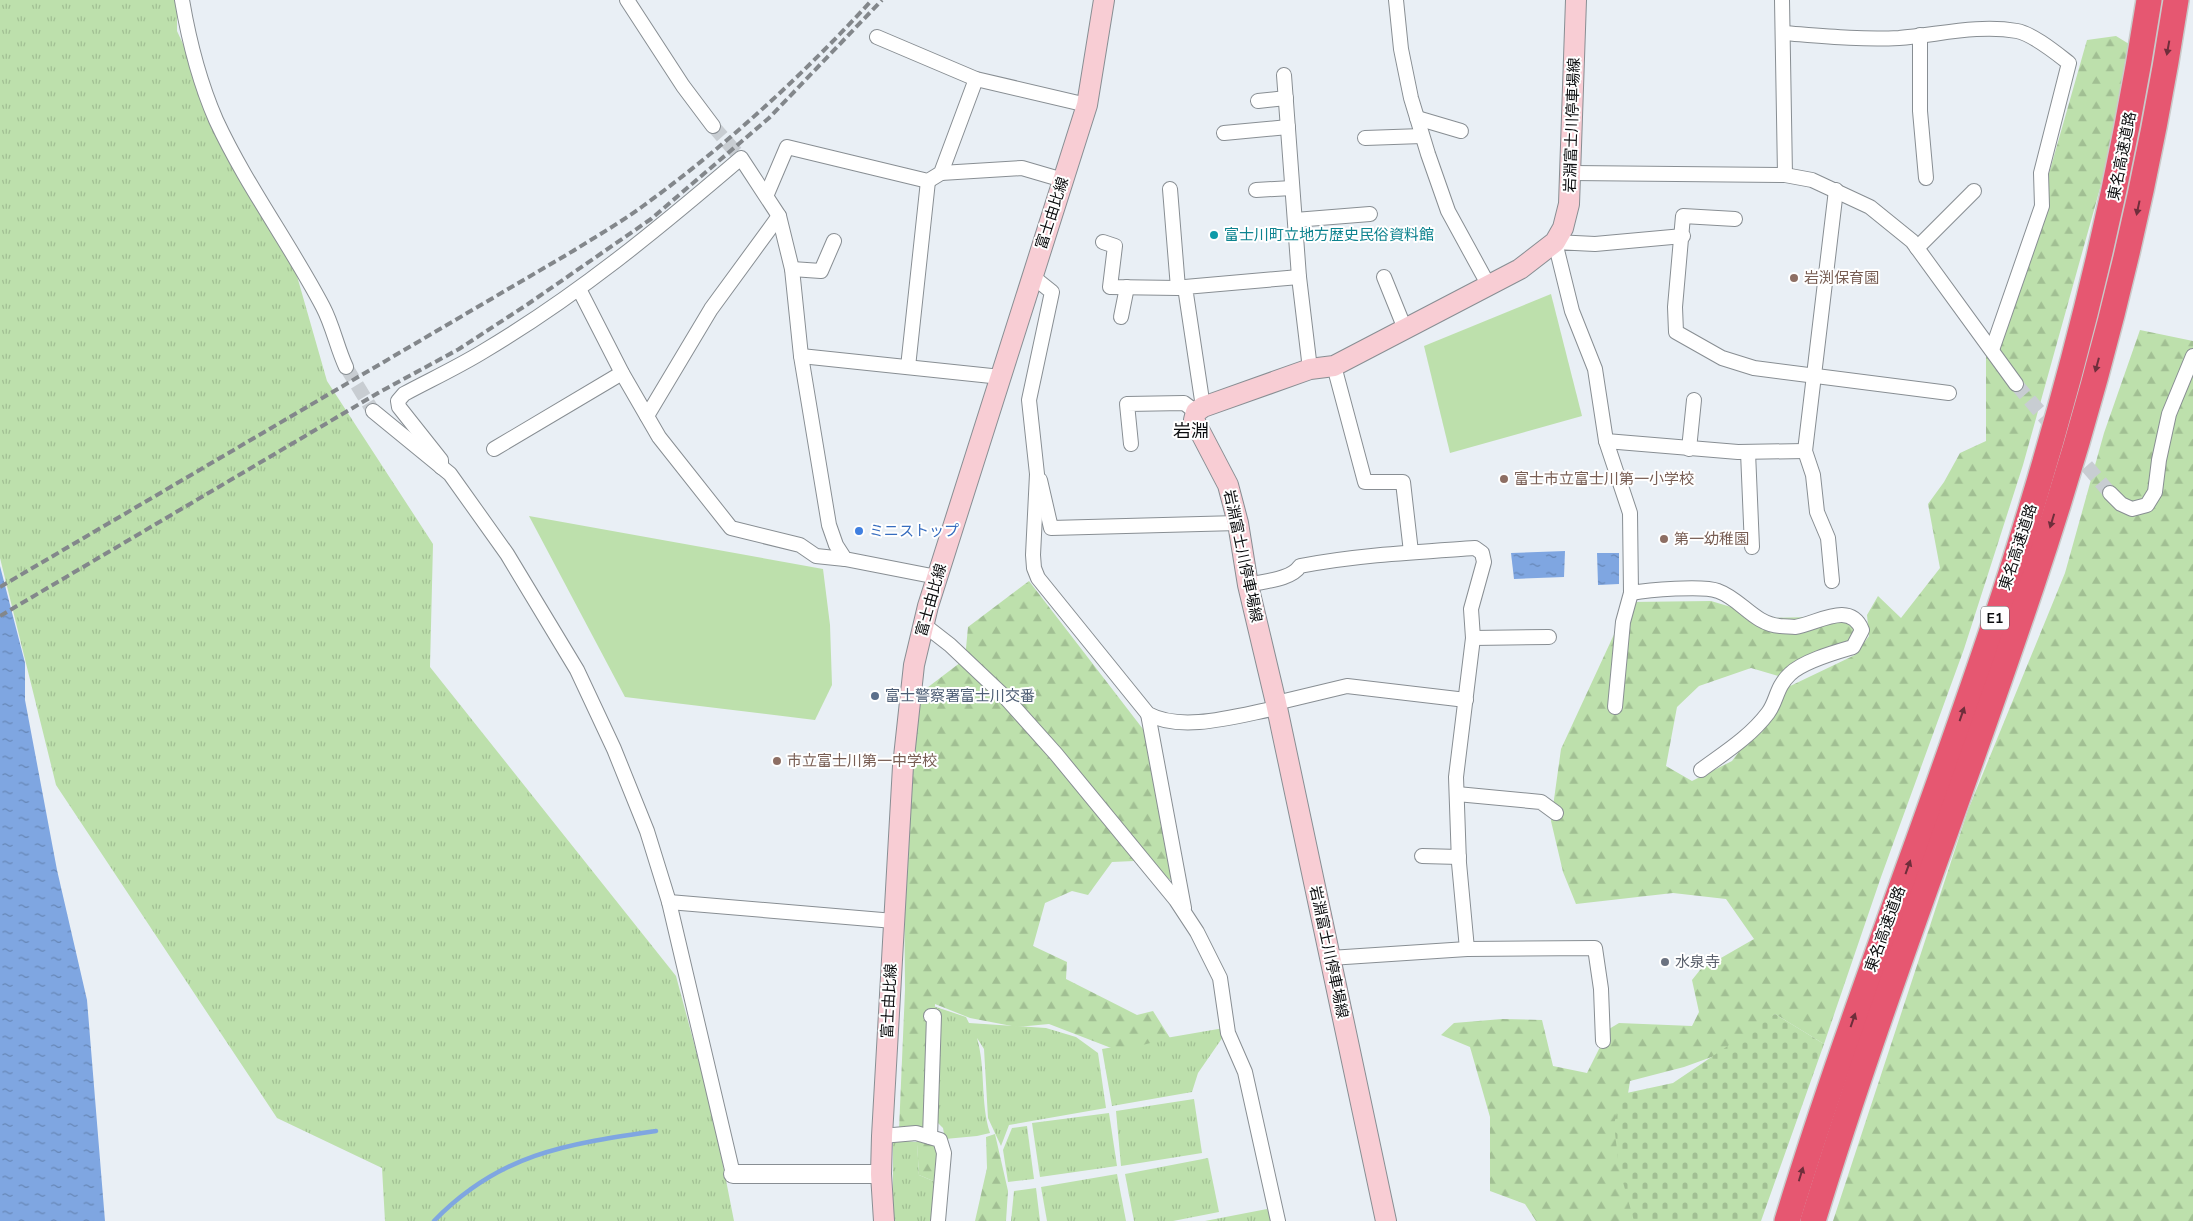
<svg xmlns="http://www.w3.org/2000/svg" width="2193" height="1221" viewBox="0 0 2193 1221" font-family="'Nunito Sans','Noto Sans JP',sans-serif">
	<style>
		.grass { fill: url(#grass-tufts) }
		.forest { fill: url(#forest-firs) }
		.cemetery { fill: url(#cemetery-stones) }
		.park { fill: #bde0ac }
		.water { fill: url(#water-ripples) }
		.lines { fill: none; stroke-linecap: round; stroke-linejoin: round }
		.stream { stroke: #7fa6e1; stroke-width: 4.5 }
		.minor-tunnel { stroke: #c8cdd2; stroke-width: 14; stroke-dasharray: 14 7; stroke-linecap: butt }
		.minor-casing { stroke: #888e93; stroke-width: 16 }
		.tertiary-casing { stroke: #888e93; stroke-width: 20 }
		.secondary-casing { stroke: #888e93; stroke-width: 22 }
		.motorway-casing { stroke: #c9caca; stroke-width: 28 }
		.minor { stroke: #fff; stroke-width: 14 }
		.tertiary { stroke: #fff; stroke-width: 18 }
		.secondary { stroke: #f8cdd4; stroke-width: 20 }
		.motorway { stroke: #e65771; stroke-width: 25 }
		.rail { stroke: #83878b; stroke-width: 4; stroke-dasharray: 8 4; stroke-linecap: butt }
		.oneway { fill: #6e2e3b }
		.culture-dot { fill: #0f9aa8; stroke: #fff; stroke-width: 2 }
		.education-dot { fill: #8d6e63; stroke: #fff; stroke-width: 2 }
		.shop-dot { fill: #3f7fe0; stroke: #fff; stroke-width: 2 }
		.service-dot { fill: #5c6f8a; stroke: #fff; stroke-width: 2 }
		.worship-dot { fill: #6b7280; stroke: #fff; stroke-width: 2 }
		.labels { text-anchor: middle; dominant-baseline: central; stroke-width: 4; stroke-linejoin: round; paint-order: stroke }
		.shield { fill: #fff; stroke: #545556; stroke-width: 1 }
		.shield-label { font-size: 14px; font-weight: bold; fill: #0b0c0e }
		.street-label { font-size: 15px; fill: #0b0c0e; stroke: #fff }
		.culture-label { font-size: 15px; fill: #0d838f; stroke: #fff; text-anchor: start }
		.education-label { font-size: 15px; fill: #785e54; stroke: #fff; text-anchor: start }
		.shop-label { font-size: 15px; fill: #366cbe; stroke: #fff; text-anchor: start }
		.service-label { font-size: 15px; fill: #4e5e75; stroke: #fff; text-anchor: start }
		.worship-label { font-size: 15px; fill: #5b616d; stroke: #fff; text-anchor: start }
		.quarter-label { font-size: 18px; fill: #0b0c0e; stroke: #fff }
	</style>
	<defs>
		<pattern id="grass-tufts" width="24" height="20" patternUnits="userSpaceOnUse" patternTransform="scale(1.25)"><rect width="24" height="20" fill="#bde0ac"/><path d="M3 7l-1-3M5 7V3M7 7l1-3M15 17l-1-3M17 17v-4M19 17l1-3" fill="none" stroke="#a1bf93"/></pattern>
		<pattern id="forest-firs" width="22" height="20" patternUnits="userSpaceOnUse" patternTransform="scale(1.25)"><rect width="22" height="20" fill="#bde0ac"/><path d="M5 1l3.5 6h-7zM16 11l3.5 6h-7z" fill="#a1bf93"/></pattern>
		<pattern id="cemetery-stones" width="16" height="16" patternUnits="userSpaceOnUse" patternTransform="scale(1.25)"><rect width="16" height="16" fill="#bde0ac"/><path d="M2 7V4a2 2 0 0 1 4 0v3zM10 15v-3a2 2 0 0 1 4 0v3z" fill="#a1bf93"/></pattern>
		<pattern id="water-ripples" width="26" height="14" patternUnits="userSpaceOnUse" patternTransform="scale(1.25)"><rect width="26" height="14" fill="#7fa6e1"/><path d="M2 4q2-2 4 0t4 0M15 11q2-2 4 0t4 0" fill="none" stroke="#6686b5"/></pattern>
	</defs>
	<rect width="100%" height="100%" fill="#e9eff5"/>
	<g class="grass">
		<path d="M 0,0 L 177,0 L 177,31 L 203,87 L 289,248 L 327,381 L 433,544 L 430,667 L 676,976 L 713,1114 L 734,1221 L 385,1221 L 382,1168 L 277,1118 L 56,785 L 0,558 Z"/>
		<path d="M 933,1006 L 966,1017 L 969,1023 L 1046,1028 L 1076,1037 L 1098,1053 L 1106,1108 L 1009,1125 L 1001,1146 L 988,1118 L 984,1049 L 977,1038 C 986,1069 980,1102 990,1133 L 977,1136 L 945,1139 L 943,1128 L 934,1119 Z"/>
		<path d="M 1224,1028 L 1225,1034 L 1198,1073 L 1192,1092 L 1112,1106 L 1102,1049 Z"/>
		<path d="M 1194,1099 L 1202,1153 L 1121,1166 L 1116,1111 Z"/>
		<path d="M 1109,1113 L 1117,1166 L 1040,1177 L 1032,1123 Z"/>
		<path d="M 1027,1126 L 1034,1179 L 1008,1182 L 1003,1150 L 1012,1128 Z"/>
		<path d="M 893,1140 L 917,1142 L 919,1175 L 938,1183 L 934,1221 L 893,1221 Z"/>
		<path d="M 1208,1158 L 1219,1212 L 1173,1221 L 1134,1221 L 1125,1174 Z"/>
		<path d="M 1117,1174 L 1126,1221 L 1047,1221 L 1041,1187 Z"/>
		<path d="M 1036,1188 L 1040,1221 L 1011,1221 L 1014,1191 Z"/>
		<path d="M 1267,1209 L 1273,1221 L 1205,1221 Z"/>
	</g>
	<g class="forest">
		<path d="M 2116,36 L 2129,44 L 2126,95 L 2023,465 L 1964,649 L 1881,877 L 1824,1044 L 1775,1014 L 1731,1050 L 1684,1067 L 1630,1081 L 1625,1113 L 1638,1221 L 1536,1221 L 1525,1204 L 1490,1191 L 1490,1117 L 1470,1047 L 1441,1035 L 1454,1023 L 1502,1019 L 1542,1020 L 1553,1066 L 1587,1073 L 1609,1029 L 1619,1023 L 1692,1026 L 1699,1012 L 1692,980 L 1700,970 L 1754,939 L 1726,899 L 1673,893 L 1576,904 L 1563,872 L 1551,821 L 1561,749 L 1629,602 L 1711,601 L 1768,618 L 1859,616 L 1859,639 L 1782,677 L 1751,668 L 1699,686 L 1677,707 L 1666,766 L 1692,781 L 1732,761 L 1786,688 L 1855,655 L 1869,636 L 1867,615 L 1878,596 L 1901,618 L 1940,568 L 1928,504 L 1944,482 L 1960,453 L 1986,441 L 1986,356 L 2023,284 L 2048,177 L 2087,40 Z"/>
		<path d="M 2140,330 L 2193,341 L 2193,1221 L 1833,1221 L 1968,810 L 2065,573 L 2104,433 Z"/>
		<path d="M 1029,581 L 1146,733 L 1179,884 L 1134,861 L 1112,862 L 1088,895 L 1072,891 L 1045,903 L 1033,946 L 1067,962 L 1066,979 L 1137,1015 L 1153,1011 L 1170,1038 L 1119,1051 L 1049,1024 L 1017,1027 L 970,1018 L 935,1004 L 930,1128 L 944,1151 L 938,1183 L 919,1175 L 916,1129 L 899,1130 L 905,990 L 904,866 L 919,694 L 965,659 L 968,627 Z"/>
		<path d="M 995,1134 L 1008,1191 L 1006,1221 L 975,1221 L 987,1168 L 986,1137 Z"/>
	</g>
	<path class="cemetery" d="M 1775,1014 L 1824,1044 L 1761,1221 L 1634,1221 L 1619,1168 L 1614,1124 L 1622,1094 L 1673,1083 Z"/>
	<g class="park">
		<path d="M 1551,294 L 1582,416 L 1450,453 L 1424,346 Z"/>
		<path d="M 529,516 L 823,569 L 830,625 L 832,685 L 815,720 L 625,697 Z"/>
	</g>
	<g class="water">
		<path d="M 1565,551 L 1564,577 L 1514,579 L 1511,553 Z"/>
		<path d="M 1597,553 L 1619,553 L 1619,584 L 1598,585 Z"/>
		<path d="M 0,566 L 25,663 L 25,700 L 57,870 L 87,1000 L 105,1221 L 0,1221 Z"/>
	</g>
	<g class="lines">
		<path class="stream" d="M 434,1221 C 500,1153 567,1144 656,1131"/>
		<g class="minor-tunnel">
			<path d="M 713,126 L 741,158"/>
			<path d="M 346,367 L 373,411"/>
			<path d="M 2016,384 L 2057,432"/>
			<path d="M 2073,450 L 2110,493"/>
		</g>
		<g class="minor-casing">
			<g id="minor">
				<path d="M 182,0 C 189,41 199,81 216,120 C 246,185 290,244 323,307 C 333,326 337,348 346,367"/>
				<path d="M 627,0 L 683,86 L 713,126"/>
				<path d="M 1396,0 L 1401,49 L 1411,98 L 1428,154 L 1448,211 L 1489,286"/>
				<path d="M 1782,0 L 1785,175"/>
				<path d="M 1784,33 C 1822,36 1860,40 1899,38 C 1938,35 1978,24 2017,31 C 2033,34 2056,53 2069,63 L 2041,173 L 2042,206 L 1992,350"/>
				<path d="M 1920,35 L 1920,111 L 1926,178"/>
				<path d="M 877,37 L 976,79 L 1087,105"/>
				<path d="M 1284,75 L 1299,277 L 1310,369"/>
				<path d="M 1258,101 L 1286,98"/>
				<path d="M 1417,118 L 1461,131"/>
				<path d="M 1224,133 L 1288,127"/>
				<path d="M 1365,138 L 1422,136"/>
				<path d="M 941,173 L 1022,168 L 1063,180"/>
				<path d="M 1572,173 L 1785,175 L 1812,180 L 1870,207 L 1912,241 L 2016,384"/>
				<path d="M 1170,189 L 1178,288 L 1185,287"/>
				<path d="M 1256,190 L 1292,188"/>
				<path d="M 767,194 L 787,147 L 928,181 L 941,173 L 976,79"/>
				<path d="M 1735,219 L 1683,216 L 1675,307 L 1676,332 L 1722,358 L 1754,368 L 1949,393"/>
				<path d="M 1295,220 L 1370,214"/>
				<path d="M 1683,236 L 1595,244 L 1555,242 L 1572,311 L 1595,369 L 1606,441 L 1630,513 L 1631,593 C 1648,590 1703,585 1718,591 C 1741,599 1754,624 1780,626 C 1785,626 1791,627 1795,627 C 1817,624 1850,600 1862,630 L 1853,647 C 1836,652 1803,661 1790,674 C 1776,687 1777,701 1768,713 C 1750,737 1724,753 1701,770"/>
				<path d="M 1103,242 L 1115,246 L 1110,287 L 1178,288"/>
				<path d="M 1917,248 L 1974,191"/>
				<path d="M 792,269 L 821,271 L 834,241"/>
				<path d="M 1032,276 L 1052,292 L 1029,400 L 1037,474 L 1033,555 L 1034,568 L 1038,578 L 1148,714 C 1183,733 1239,715 1277,708"/>
				<path d="M 1384,277 L 1405,329"/>
				<path d="M 579,289 L 622,373 L 659,437 L 731,528 L 800,545 L 816,556 L 845,559"/>
				<path d="M 1121,317 L 1127,287"/>
				<path d="M 801,356 L 1001,377"/>
				<path d="M 1334,366 L 1365,482 L 1403,482 L 1411,552"/>
				<path d="M 908,367 L 928,181"/>
				<path d="M 1203,407 L 1185,287 L 1299,277"/>
				<path d="M 373,411 L 450,474 L 507,554 L 577,670 L 614,749 L 647,831 L 669,902 L 733,1174"/>
				<path d="M 647,416 L 711,309 L 779,216"/>
				<path d="M 1606,441 L 1738,452 L 1805,451"/>
				<path d="M 1131,444 L 1127,404 L 1184,403 L 1196,412"/>
				<path d="M 494,449 L 622,373"/>
				<path d="M 1689,449 L 1694,400"/>
				<path d="M 1748,452 L 1752,547"/>
				<path d="M 441,467 L 441,460 L 399,407 L 398,401 L 404,394 C 430,380 458,367 484,351 C 578,295 658,229 741,158 L 779,216 L 792,269 L 801,356 L 829,525 L 836,545 L 845,559 L 937,577"/>
				<path d="M 1040,480 L 1051,528 L 1238,523"/>
				<path d="M 2110,493 L 2121,504 L 2132,509 L 2147,505 L 2155,492 L 2159,460 L 2169,414 L 2193,356"/>
				<path d="M 1832,581 L 1828,538 L 1817,512 L 1813,475 L 1805,451 L 1836,190"/>
				<path d="M 1248,585 C 1263,581 1291,580 1300,566 C 1357,555 1417,552 1475,548 L 1482,553 L 1484,562 L 1471,609 L 1473,638 L 1456,777 L 1459,863 L 1467,949"/>
				<path d="M 923,624 L 950,645 L 1005,697 L 1056,754 L 1176,900 L 1197,932 L 1220,978 L 1228,1033 L 1245,1072 L 1278,1221"/>
				<path d="M 1473,638 L 1549,637"/>
				<path d="M 1276,703 L 1347,686 L 1466,700"/>
				<path d="M 1615,707 L 1623,622 L 1631,593"/>
				<path d="M 1148,714 L 1184,908"/>
				<path d="M 1457,794 L 1541,802 L 1556,813"/>
				<path d="M 1422,856 L 1459,857"/>
				<path d="M 669,902 L 894,921"/>
				<path d="M 1330,958 L 1467,949 L 1595,948 L 1601,989 L 1603,1041"/>
				<path d="M 882,1136 L 916,1133 L 940,1140 L 944,1153 L 938,1221"/>
				<path d="M 930,1137 L 934,1016 L 931,1016"/>
			</g>
		</g>
		<g class="tertiary-casing">
			<path id="tertiary" d="M 733,1174 L 881,1174"/>
		</g>
		<g class="secondary-casing">
			<g id="secondary">
				<path d="M 884,1221 L 881,1174 L 882,1136 L 903,766 L 914,665 L 928,606 L 1087,105 L 1104,0"/>
				<path d="M 1386,1221 L 1276,703 L 1248,585 L 1238,523 L 1228,485 L 1194,420 L 1196,412 L 1203,407 L 1310,369 L 1334,366 L 1520,269 L 1555,242 L 1563,228 L 1569,204 L 1576,0"/>
			</g>
		</g>
		<g class="motorway-casing">
			<g id="motorway">
				<path d="M 1787,1221 C 1854,1002 1941,791 2011,573 C 2071,385 2119,195 2149,0"/>
				<path d="M 1813,1221 C 1879,1006 1961,797 2032,585 C 2096,395 2146,198 2176,0"/>
			</g>
		</g>
		<use href="#minor" class="minor"/>
		<use href="#tertiary" class="tertiary"/>
		<use href="#secondary" class="secondary"/>
		<use href="#motorway" class="motorway"/>
		<g class="rail">
			<path d="M 0,587 L 573,251 C 597,236 621,222 643,206 C 727,145 802,76 872,0"/>
			<path d="M 0,616 L 378,393 L 459,349 L 528,304 L 651,219 L 769,118 L 882,0"/>
		</g>
	</g>
	<defs><path id="oneway-solid" d="M-6-.8H1V-3.2L6.5 0L1 3.2V.8H-6Z" transform="scale(1.25)"/></defs>
	<g class="oneway">
		<use href="#oneway-solid" transform="translate(2168 48) rotate(100)"/>
		<use href="#oneway-solid" transform="translate(2138 208) rotate(102)"/>
		<use href="#oneway-solid" transform="translate(2097 365) rotate(105)"/>
		<use href="#oneway-solid" transform="translate(2052 521) rotate(107)"/>
		<use href="#oneway-solid" transform="translate(1962 714) rotate(-71)"/>
		<use href="#oneway-solid" transform="translate(1908 867) rotate(-70)"/>
		<use href="#oneway-solid" transform="translate(1853 1020) rotate(-71)"/>
		<use href="#oneway-solid" transform="translate(1801 1174) rotate(-73)"/>
	</g>
	<circle class="culture-dot" cx="1214" cy="235" r="5"/>
	<g class="education-dot">
		<circle cx="1794" cy="278" r="5"/>
		<circle cx="1504" cy="479" r="5"/>
		<circle cx="1664" cy="539" r="5"/>
		<circle cx="777" cy="761" r="5"/>
	</g>
	<circle class="shop-dot" cx="859" cy="531" r="5"/>
	<circle class="service-dot" cx="875" cy="696" r="5"/>
	<circle class="worship-dot" cx="1665" cy="962" r="5"/>
	<g class="labels">
		<rect class="shield" x="1981" y="606.5" width="28" height="23" rx="4"/>
		<g class="shield-label">
			<text x="1995" y="618">E1</text>
		</g>
		<g class="street-label">
			<text transform="translate(1572 125) rotate(-88)">岩淵富士川停車場線</text>
			<text transform="translate(2122 156) rotate(-79)">東名高速道路</text>
			<text transform="translate(1052 213) rotate(-72)">富士由比線</text>
			<text transform="translate(2018 547) rotate(-72)">東名高速道路</text>
			<text transform="translate(1243 556) rotate(78)">岩淵富士川停車場線</text>
			<text transform="translate(931 600) rotate(-74)">富士由比線</text>
			<text transform="translate(1885 929) rotate(-70)">東名高速道路</text>
			<text transform="translate(1329 952) rotate(78)">岩淵富士川停車場線</text>
			<text transform="translate(889 1001) rotate(-87)">富士由比線</text>
		</g>
		<g class="culture-label">
			<text x="1224" y="235">富士川町立地方歴史民俗資料館</text>
		</g>
		<g class="education-label">
			<text x="1804" y="278">岩渕保育園</text>
			<text x="1514" y="479">富士市立富士川第一小学校</text>
			<text x="1674" y="539">第一幼稚園</text>
			<text x="787" y="761">市立富士川第一中学校</text>
		</g>
		<g class="shop-label">
			<text x="869" y="531">ミニストップ</text>
		</g>
		<g class="service-label">
			<text x="885" y="696">富士警察署富士川交番</text>
		</g>
		<g class="worship-label">
			<text x="1675" y="962">水泉寺</text>
		</g>
		<g class="quarter-label">
			<text x="1191" y="431">岩淵</text>
		</g>
	</g>
</svg>
